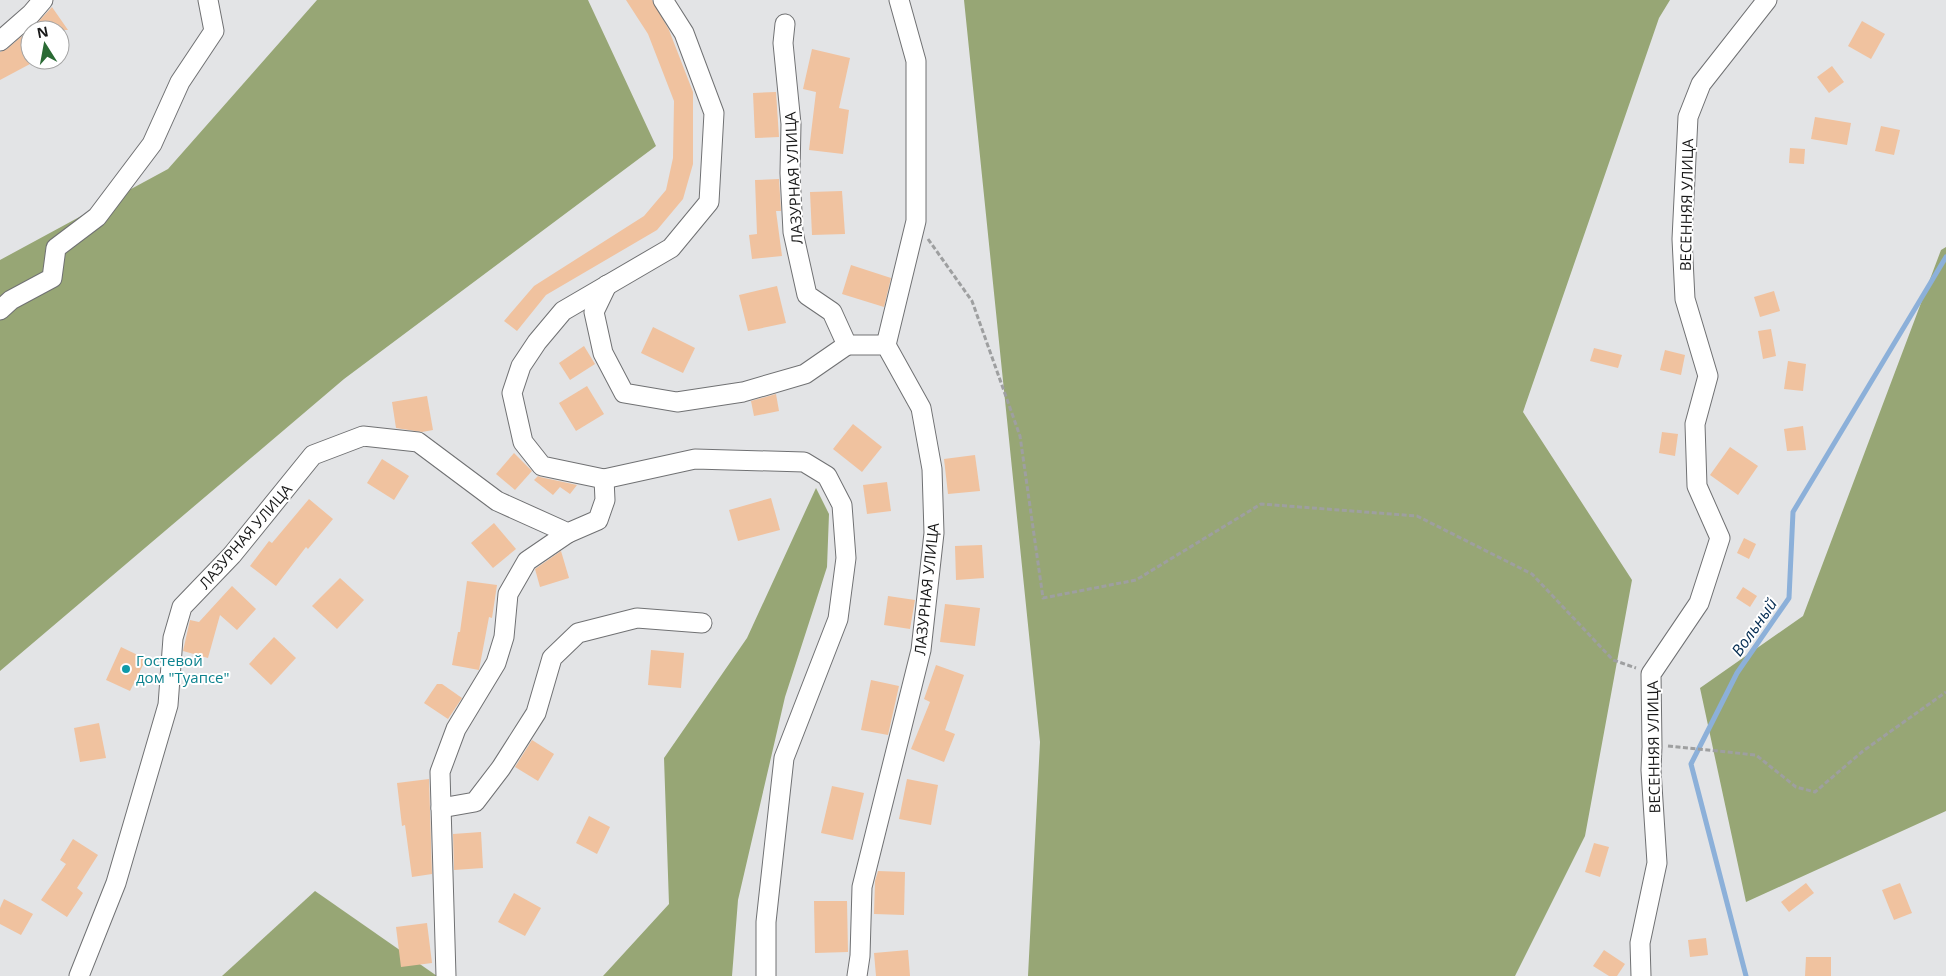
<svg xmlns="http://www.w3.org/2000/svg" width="1946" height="976" viewBox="0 0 1946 976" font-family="'Open Sans',sans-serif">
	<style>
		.forest { fill: #97a675 }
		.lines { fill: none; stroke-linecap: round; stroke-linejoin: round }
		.stream { stroke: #8cb0d9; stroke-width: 5 }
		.building { fill: #f0c29f }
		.minor-casing { stroke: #707173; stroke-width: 21 }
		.path { stroke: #9e9fa0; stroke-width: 3; stroke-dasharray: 5 2.5; stroke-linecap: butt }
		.minor { stroke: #fff; stroke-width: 19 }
		.culture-dot { fill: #0f9aa8; stroke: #fff; stroke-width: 2 }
		.labels { text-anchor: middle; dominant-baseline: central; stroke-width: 4; stroke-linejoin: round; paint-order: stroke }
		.street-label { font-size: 15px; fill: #181818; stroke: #fff }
		.culture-label { font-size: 15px; fill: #0d838f; stroke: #fff; text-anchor: start }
		.water-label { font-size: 16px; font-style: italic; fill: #042c52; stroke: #fff }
	</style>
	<rect width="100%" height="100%" fill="#e3e4e6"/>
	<g class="forest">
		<path d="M 317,0 L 588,0 L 656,146 L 344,379 L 0,671 L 0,260 L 168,169 Z"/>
		<path d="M 964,0 L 1670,0 L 1659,18 L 1523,412 L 1632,580 L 1585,836 L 1515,976 L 1028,976 L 1040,742 Z"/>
		<path d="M 1946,247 L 1946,811 L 1746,902 L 1700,688 L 1803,616 L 1941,250 Z"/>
		<path d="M 816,488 L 829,514 L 827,567 L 785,697 L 738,900 L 732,976 L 603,976 L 669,904 L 664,758 L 747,638 Z"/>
		<path d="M 315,891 L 437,976 L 222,976 Z"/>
	</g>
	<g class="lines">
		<path class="stream" d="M 1746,976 L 1691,764 L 1737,673 L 1789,598 L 1793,512 L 1946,257"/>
	</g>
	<g class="building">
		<path d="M 626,0 L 652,0 L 669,30 L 693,92 L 693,164 L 683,199 L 657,230 L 546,295 L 517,331 L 504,321 L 534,286 L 644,216 L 666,190 L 673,158 L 674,101 L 648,34 Z"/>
		<path d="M 52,7 L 68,30 L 30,30 L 30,64 L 0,80 L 0,52 L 7,49 L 38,22 Z"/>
		<path d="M 1862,21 L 1885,34 L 1871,59 L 1848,46 Z"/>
		<path d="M 812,49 L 850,58 L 839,108 L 849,110 L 843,154 L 809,150 L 816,92 L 803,89 Z"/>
		<path d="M 1832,66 L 1844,82 L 1829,93 L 1817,77 Z"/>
		<path d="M 776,92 L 779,137 L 755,138 L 753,93 Z"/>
		<path d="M 1815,117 L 1851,123 L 1847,145 L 1811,139 Z"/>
		<path d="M 1881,126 L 1900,130 L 1894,155 L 1875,151 Z"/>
		<path d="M 1790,148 L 1805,149 L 1804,164 L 1789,163 Z"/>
		<path d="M 779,179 L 781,211 L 776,211 L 782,256 L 752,259 L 749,235 L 757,234 L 755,180 Z"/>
		<path d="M 842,191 L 845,234 L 812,235 L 810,192 Z"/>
		<path d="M 851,265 L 891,278 L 884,307 L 842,294 Z"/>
		<path d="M 777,286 L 786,323 L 748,331 L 739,295 Z"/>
		<path d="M 1774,291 L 1780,311 L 1760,317 L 1754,297 Z"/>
		<path d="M 653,327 L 695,348 L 683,373 L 641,353 Z"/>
		<path d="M 1771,329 L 1776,356 L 1763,359 L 1758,331 Z"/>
		<path d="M 584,346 L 595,364 L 570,380 L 559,363 Z"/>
		<path d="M 1594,348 L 1622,355 L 1618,368 L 1590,361 Z"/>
		<path d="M 1665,350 L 1685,355 L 1681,375 L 1660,370 Z"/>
		<path d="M 1788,361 L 1806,364 L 1803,391 L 1784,389 Z"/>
		<path d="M 587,386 L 604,414 L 576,431 L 559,403 Z"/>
		<path d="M 776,394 L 779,411 L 754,416 L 751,401 Z"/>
		<path d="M 427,396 L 433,430 L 422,432 L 396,428 L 392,402 Z"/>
		<path d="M 853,424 L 882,447 L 862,472 L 833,449 Z"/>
		<path d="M 1803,426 L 1806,450 L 1787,451 L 1784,429 Z"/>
		<path d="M 1662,432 L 1678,434 L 1675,456 L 1659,453 Z"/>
		<path d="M 1730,447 L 1758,466 L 1738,495 L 1710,475 Z"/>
		<path d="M 514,453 L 532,471 L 515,490 L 496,474 Z"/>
		<path d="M 975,455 L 980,491 L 948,494 L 944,459 Z"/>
		<path d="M 382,459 L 409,476 L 394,500 L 367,483 Z"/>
		<path d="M 538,476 L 540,477 L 577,485 L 570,494 L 560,487 L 553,495 L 534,480 Z"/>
		<path d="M 887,482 L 891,511 L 867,514 L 863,485 Z"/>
		<path d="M 771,498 L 780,530 L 738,541 L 729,510 Z"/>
		<path d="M 309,499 L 333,519 L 308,549 L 306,547 L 276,586 L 250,566 L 269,541 L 272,543 Z"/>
		<path d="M 494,523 L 516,549 L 493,568 L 471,543 Z"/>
		<path d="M 1744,538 L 1756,544 L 1749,559 L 1737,553 Z"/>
		<path d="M 982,545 L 984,578 L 956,580 L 955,546 Z"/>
		<path d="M 561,551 L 569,578 L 540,587 L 535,569 Z"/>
		<path d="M 340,578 L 364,600 L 337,629 L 312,606 Z"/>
		<path d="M 467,581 L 497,585 L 492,618 L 489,617 L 479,670 L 452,665 L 458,632 L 460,632 Z"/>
		<path d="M 232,586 L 256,609 L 237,630 L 220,615 L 208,658 L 183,651 L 190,620 L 199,622 Z"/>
		<path d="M 1743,587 L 1757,596 L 1750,607 L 1736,598 Z"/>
		<path d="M 888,596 L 915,600 L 910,629 L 884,625 Z"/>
		<path d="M 945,604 L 980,608 L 975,646 L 940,642 Z"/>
		<path d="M 274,637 L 296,658 L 271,685 L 249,664 Z"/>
		<path d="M 121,647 L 146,659 L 130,691 L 106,680 Z"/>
		<path d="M 651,650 L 684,653 L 681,688 L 648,685 Z"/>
		<path d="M 936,665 L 964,675 L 945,730 L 955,734 L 944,762 L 911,749 L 930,702 L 924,699 Z"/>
		<path d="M 871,680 L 899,686 L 888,735 L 861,730 Z"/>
		<path d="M 437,684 L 442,684 L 462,698 L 448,719 L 424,703 Z"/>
		<path d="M 99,723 L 106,758 L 80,762 L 74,728 Z"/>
		<path d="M 532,740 L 554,754 L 538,781 L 515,767 Z"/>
		<path d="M 429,779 L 432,874 L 412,877 L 405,825 L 402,826 L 397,783 Z"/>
		<path d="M 907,779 L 938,785 L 931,825 L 899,819 Z"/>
		<path d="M 832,786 L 864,793 L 853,840 L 821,833 Z"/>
		<path d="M 589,816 L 610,827 L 597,854 L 576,843 Z"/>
		<path d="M 481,832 L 483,868 L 454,870 L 453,834 Z"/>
		<path d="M 73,839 L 98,855 L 77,888 L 83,893 L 67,917 L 41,900 L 66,864 L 60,860 Z"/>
		<path d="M 1594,843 L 1609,847 L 1600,877 L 1585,872 Z"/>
		<path d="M 878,871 L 905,872 L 904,915 L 874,914 L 875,881 Z"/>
		<path d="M 1806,883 L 1814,893 L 1789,912 L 1781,902 Z"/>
		<path d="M 1900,883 L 1912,913 L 1894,920 L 1882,890 Z"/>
		<path d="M 514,893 L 541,908 L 525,936 L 498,922 Z"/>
		<path d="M 4,899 L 33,914 L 21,935 L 0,924 L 0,908 Z"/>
		<path d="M 814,901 L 847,901 L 848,952 L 815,953 Z"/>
		<path d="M 427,923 L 432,963 L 401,967 L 396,927 Z"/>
		<path d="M 1706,938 L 1708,955 L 1690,957 L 1688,940 Z"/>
		<path d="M 908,950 L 910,976 L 876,976 L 874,953 Z"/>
		<path d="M 1604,950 L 1625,964 L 1617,976 L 1609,976 L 1593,966 Z"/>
		<path d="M 1806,957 L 1831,957 L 1831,976 L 1805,976 Z"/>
	</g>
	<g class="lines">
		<g class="minor-casing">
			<g id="minor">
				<path d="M 785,24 L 783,43 L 791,124 L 790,173 L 793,232 L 807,295 L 832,312 L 847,345 L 886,345 L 921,408 L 932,469 L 934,533 L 921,650 L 862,887 L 860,956 L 857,976"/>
				<path d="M 0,41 L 31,14 L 43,0"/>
				<path d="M 607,285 L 594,312 L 603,353 L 624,393 L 677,402 L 743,392 L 805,374 L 847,345"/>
				<path d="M 0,310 L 11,300 L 52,278 L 56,248 L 97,217 L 152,144 L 180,82 L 214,31 L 208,0"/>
				<path d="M 886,345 L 916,221 L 916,61 L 899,0"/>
				<path d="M 604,479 L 695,459 L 804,462 L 827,476 L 842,505 L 846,558 L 838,619 L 784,758 L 766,922 L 766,976"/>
				<path d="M 441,808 L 475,802 L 501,768 L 536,713 L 552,658 L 578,633 L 637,618 L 702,623"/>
				<path d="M 79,976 L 116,883 L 168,705 L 173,638 L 182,607 L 232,555 L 313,455 L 363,436 L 418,442 L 497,501 L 568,533 L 598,520 L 605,500 L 604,479 L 542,466 L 523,442 L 512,393 L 521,366 L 537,342 L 563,311 L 671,248 L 709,202 L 714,113 L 684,33 L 663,0"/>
				<path d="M 446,976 L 440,772 L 456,729 L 496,663 L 504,637 L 508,594 L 527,561 L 568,533"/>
				<path d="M 1641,976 L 1640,943 L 1657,863 L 1651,770 L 1652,747 L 1651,674 L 1699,603 L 1720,538 L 1697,486 L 1695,424 L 1708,376 L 1685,299 L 1682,239 L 1688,117 L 1701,84 L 1767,0"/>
			</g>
		</g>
		<g class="path">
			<path d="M 928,239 L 972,301 L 1020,436 L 1043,598 L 1136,580 L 1261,504 L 1417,516 L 1532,574 L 1613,660 L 1636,668"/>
			<path d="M 1668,746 L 1756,755 L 1796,787 L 1815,792 L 1863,751 L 1946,692"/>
		</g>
		<use href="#minor" class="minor"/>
	</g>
	<circle class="culture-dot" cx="126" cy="669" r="5"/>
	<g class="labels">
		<g class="street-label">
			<text transform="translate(793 178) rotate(-93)">ЛАЗУРНАЯ УЛИЦА</text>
			<text transform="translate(1686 205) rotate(-89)">ВЕСЕННЯЯ УЛИЦА</text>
			<text transform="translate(245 536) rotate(-49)">ЛАЗУРНАЯ УЛИЦА</text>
			<text transform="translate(926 589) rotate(-84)">ЛАЗУРНАЯ УЛИЦА</text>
			<text transform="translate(1653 747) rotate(-91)">ВЕСЕННЯЯ УЛИЦА</text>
		</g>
		<g class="culture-label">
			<text x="136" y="660">Гостевой<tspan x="136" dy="17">дом "Туапсе"</tspan></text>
		</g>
		<g class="water-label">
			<text transform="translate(1754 627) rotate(-55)">Вольный</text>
		</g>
	</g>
	<g transform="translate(45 45) rotate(349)"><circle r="24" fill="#ffffff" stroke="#a3a3a3"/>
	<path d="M0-4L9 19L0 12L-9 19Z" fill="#2a6a34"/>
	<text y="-8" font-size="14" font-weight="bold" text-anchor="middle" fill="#181818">N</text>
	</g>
</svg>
